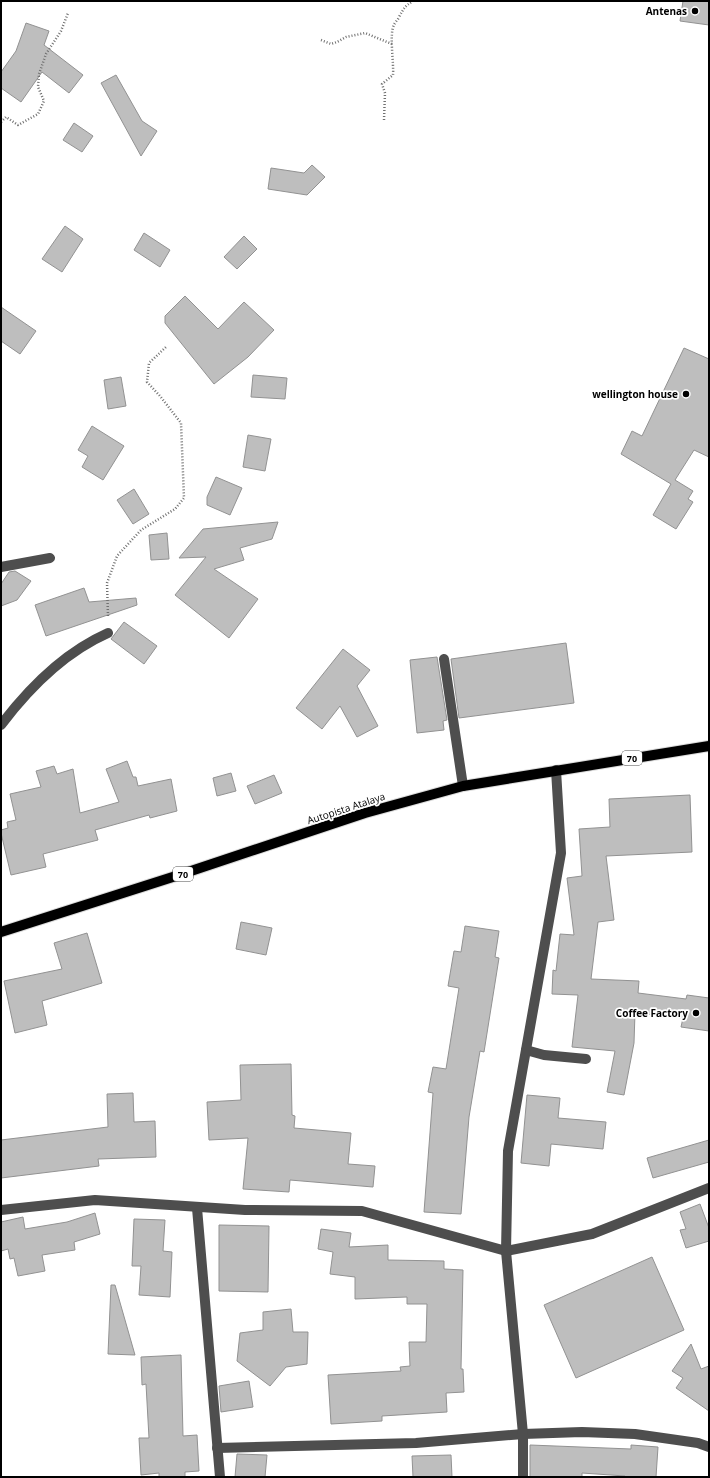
<svg xmlns="http://www.w3.org/2000/svg" width="710" height="1478" viewBox="0 0 710 1478" font-family="'Open Sans',sans-serif">
	<style>
		.building { fill: #bebebe; stroke: #929292 }
		.lines { fill: none; stroke-linecap: round; stroke-linejoin: round }
		.major-casing { stroke: #dbdbdb; stroke-width: 12 }
		.path { stroke: #707070; stroke-width: 2.5; stroke-dasharray: 1 2; stroke-linecap: butt }
		.minor { stroke: #4e4e4e; stroke-width: 10 }
		.major { stroke: #000; stroke-width: 10 }
		.poi-dot { fill: #000; stroke: #fff; stroke-width: 1.5 }
		.labels { text-anchor: middle; dominant-baseline: central; stroke-width: 3.5; stroke-linejoin: round; paint-order: stroke }
		.shield { fill: #fff; stroke: #4c4c4c; stroke-width: 1 }
		.shield-label { font-size: 9px; font-weight: bold; fill: #000 }
		.poi-label { font-size: 10px; font-weight: bold; fill: #000; stroke: #fff; text-anchor: end }
		.street-label { font-size: 10px; fill: #000; stroke: #fff }
	</style>
	<rect width="100%" height="100%" fill="#fff"/>
	<g class="building">
		<path d="M 683,1 L 709,1 L 709,25 L 680,21 Z"/>
		<path d="M 26,23 L 49,31 L 44,45 L 83,75 L 69,93 L 42,72 L 21,102 L 1,88 L 1,72 L 16,51 Z"/>
		<path d="M 116,75 L 142,121 L 157,131 L 141,156 L 101,83 Z"/>
		<path d="M 74,123 L 93,136 L 82,152 L 63,140 Z"/>
		<path d="M 312,165 L 325,177 L 307,195 L 268,189 L 271,168 L 304,173 Z"/>
		<path d="M 65,226 L 83,239 L 62,272 L 42,259 Z"/>
		<path d="M 144,233 L 170,250 L 160,267 L 134,250 Z"/>
		<path d="M 244,236 L 257,249 L 237,269 L 224,257 Z"/>
		<path d="M 185,296 L 218,329 L 244,302 L 274,330 L 248,357 L 214,384 L 165,323 L 165,316 Z"/>
		<path d="M 1,307 L 36,331 L 20,354 L 1,341 Z"/>
		<path d="M 684,348 L 709,359 L 709,457 L 694,450 L 675,480 L 693,491 L 688,499 L 693,502 L 676,529 L 653,515 L 671,484 L 621,454 L 632,431 L 642,436 Z"/>
		<path d="M 253,375 L 287,378 L 285,399 L 251,397 Z"/>
		<path d="M 121,377 L 126,406 L 108,409 L 104,380 Z"/>
		<path d="M 92,426 L 124,446 L 103,480 L 82,467 L 88,456 L 78,450 Z"/>
		<path d="M 248,435 L 271,439 L 265,471 L 243,467 Z"/>
		<path d="M 216,477 L 242,488 L 230,515 L 207,505 L 207,497 Z"/>
		<path d="M 134,489 L 149,514 L 133,524 L 117,500 Z"/>
		<path d="M 278,522 L 272,539 L 240,548 L 244,560 L 214,569 L 258,599 L 229,638 L 175,595 L 206,557 L 179,558 L 203,529 Z"/>
		<path d="M 167,533 L 169,559 L 151,560 L 149,535 Z"/>
		<path d="M 15,571 L 31,581 L 17,600 L 1,606 L 1,584 L 9,572 Z"/>
		<path d="M 84,588 L 89,602 L 136,598 L 137,605 L 46,636 L 35,605 Z"/>
		<path d="M 124,622 L 157,646 L 144,664 L 111,639 Z"/>
		<path d="M 566,643 L 574,703 L 459,718 L 451,659 Z"/>
		<path d="M 343,649 L 370,670 L 357,686 L 378,726 L 357,737 L 340,706 L 322,729 L 296,708 Z"/>
		<path d="M 437,657 L 447,720 L 443,721 L 444,730 L 417,733 L 410,660 Z"/>
		<path d="M 127,761 L 133,777 L 136,777 L 138,786 L 171,779 L 177,811 L 150,818 L 149,815 L 95,830 L 98,840 L 43,854 L 46,867 L 11,875 L 1,833 L 1,830 L 8,828 L 7,822 L 16,820 L 10,794 L 41,787 L 36,771 L 54,766 L 57,774 L 73,769 L 80,813 L 119,802 L 106,769 Z"/>
		<path d="M 231,773 L 236,791 L 217,796 L 213,778 Z"/>
		<path d="M 274,775 L 282,793 L 255,804 L 247,786 Z"/>
		<path d="M 690,795 L 692,852 L 606,856 L 614,920 L 598,922 L 591,979 L 639,981 L 638,993 L 686,999 L 687,995 L 709,998 L 709,1031 L 681,1027 L 683,1018 L 635,1013 L 634,1043 L 624,1095 L 607,1092 L 615,1051 L 572,1047 L 578,995 L 552,994 L 553,970 L 556,971 L 560,934 L 574,935 L 567,878 L 582,876 L 579,829 L 610,827 L 609,799 Z"/>
		<path d="M 241,922 L 272,928 L 266,955 L 236,949 Z"/>
		<path d="M 465,926 L 499,931 L 495,957 L 499,958 L 484,1052 L 480,1051 L 469,1117 L 461,1214 L 424,1212 L 433,1093 L 428,1092 L 433,1067 L 446,1069 L 459,988 L 448,986 L 454,951 L 461,952 Z"/>
		<path d="M 87,933 L 102,983 L 42,1001 L 47,1025 L 15,1033 L 4,981 L 62,969 L 54,943 Z"/>
		<path d="M 291,1064 L 292,1115 L 295,1116 L 294,1128 L 351,1133 L 348,1164 L 375,1166 L 373,1187 L 290,1180 L 289,1192 L 243,1189 L 248,1138 L 209,1140 L 207,1102 L 241,1100 L 240,1065 Z"/>
		<path d="M 133,1093 L 134,1122 L 155,1121 L 156,1157 L 98,1159 L 99,1166 L 1,1178 L 1,1140 L 108,1127 L 107,1094 Z"/>
		<path d="M 527,1095 L 560,1098 L 558,1118 L 606,1122 L 603,1149 L 551,1144 L 549,1166 L 521,1163 Z"/>
		<path d="M 709,1140 L 709,1162 L 653,1178 L 647,1158 Z"/>
		<path d="M 700,1204 L 709,1228 L 709,1241 L 686,1248 L 680,1230 L 686,1229 L 680,1212 Z"/>
		<path d="M 95,1213 L 100,1234 L 74,1242 L 75,1250 L 42,1255 L 45,1271 L 18,1276 L 14,1258 L 10,1259 L 8,1249 L 1,1251 L 1,1222 L 23,1217 L 25,1229 L 67,1222 Z"/>
		<path d="M 134,1219 L 165,1220 L 163,1251 L 172,1252 L 170,1297 L 139,1295 L 141,1266 L 132,1266 Z"/>
		<path d="M 219,1225 L 269,1226 L 268,1292 L 219,1291 Z"/>
		<path d="M 321,1229 L 351,1233 L 349,1247 L 388,1245 L 388,1260 L 444,1261 L 444,1269 L 463,1270 L 461,1369 L 463,1369 L 464,1392 L 446,1393 L 447,1412 L 382,1416 L 382,1421 L 331,1424 L 328,1375 L 401,1371 L 400,1367 L 410,1366 L 409,1342 L 426,1342 L 427,1304 L 407,1304 L 407,1297 L 355,1299 L 355,1277 L 330,1274 L 333,1252 L 318,1249 Z"/>
		<path d="M 652,1257 L 684,1330 L 576,1378 L 544,1305 Z"/>
		<path d="M 111,1285 L 115,1285 L 135,1355 L 108,1354 Z"/>
		<path d="M 291,1309 L 293,1332 L 308,1332 L 307,1364 L 286,1367 L 270,1386 L 237,1361 L 240,1333 L 263,1330 L 263,1312 Z"/>
		<path d="M 691,1344 L 701,1369 L 709,1366 L 709,1411 L 676,1388 L 683,1378 L 672,1371 Z"/>
		<path d="M 181,1355 L 183,1436 L 197,1435 L 199,1471 L 185,1472 L 185,1477 L 159,1477 L 159,1473 L 141,1475 L 139,1438 L 149,1438 L 146,1384 L 142,1385 L 141,1357 Z"/>
		<path d="M 249,1381 L 253,1407 L 221,1412 L 219,1386 Z"/>
		<path d="M 530,1445 L 631,1449 L 631,1445 L 658,1447 L 656,1477 L 625,1477 L 625,1476 L 582,1473 L 582,1477 L 530,1477 Z"/>
		<path d="M 237,1454 L 267,1455 L 265,1477 L 235,1477 Z"/>
		<path d="M 451,1455 L 452,1477 L 413,1477 L 412,1456 Z"/>
	</g>
	<g class="lines">
		<g class="major-casing">
			<path id="major" d="M 1,932 L 179,875 L 365,813 L 463,786 L 709,746"/>
		</g>
		<g class="path">
			<path d="M 321,40 L 331,44 L 337,42 L 346,37 L 365,33 L 392,44"/>
			<path d="M 384,120 L 385,93 L 382,84 L 393,75 C 394,63 389,34 394,25 C 395,22 398,20 399,17 C 404,8 404,7 413,1"/>
			<path d="M 1,122 L 6,117 L 18,125 L 38,114 L 44,101 L 38,87 L 39,74 L 46,54 L 61,31 L 68,13"/>
			<path d="M 108,616 L 107,583 L 117,556 L 141,530 L 175,509 L 184,498 L 181,423 L 160,396 L 147,382 L 149,363 L 166,347"/>
		</g>
		<g class="minor">
			<path d="M 1,567 L 50,558"/>
			<path d="M 444,659 L 463,786"/>
			<path d="M 1,725 C 29,688 65,652 108,633"/>
			<path d="M 526,1050 L 544,1055 L 586,1059"/>
			<path d="M 197,1208 L 220,1477"/>
			<path d="M 1,1210 L 95,1200 L 245,1210 L 362,1211 L 506,1251 L 592,1234 L 709,1188"/>
			<path d="M 217,1448 L 416,1443 L 523,1434 L 582,1432 L 635,1434 L 698,1443 L 709,1447"/>
			<path d="M 523,1477 L 523,1434 L 506,1251 L 508,1151 L 561,853 L 556,770"/>
		</g>
		<use href="#major" class="major"/>
	</g>
	<g class="poi-dot">
		<circle cx="695" cy="11" r="4"/>
		<circle cx="686" cy="394" r="4"/>
		<circle cx="696" cy="1013" r="4"/>
	</g>
	<g class="labels">
		<g class="shield">
			<rect x="622" y="751" width="20" height="14" rx="3"/>
			<rect x="173" y="867" width="20" height="14" rx="3"/>
		</g>
		<g class="shield-label">
			<text x="632" y="758">70</text>
			<text x="183" y="874">70</text>
		</g>
		<g class="poi-label">
			<text x="687" y="11">Antenas</text>
			<text x="678" y="394">wellington house</text>
			<text x="688" y="1013">Coffee Factory</text>
		</g>
		<g class="street-label">
			<text transform="translate(346 808) rotate(-18)">Autopista Atalaya</text>
		</g>
	</g>
	<rect width="710" height="1478" fill="none" stroke="#000000" stroke-width="4"/>
</svg>
